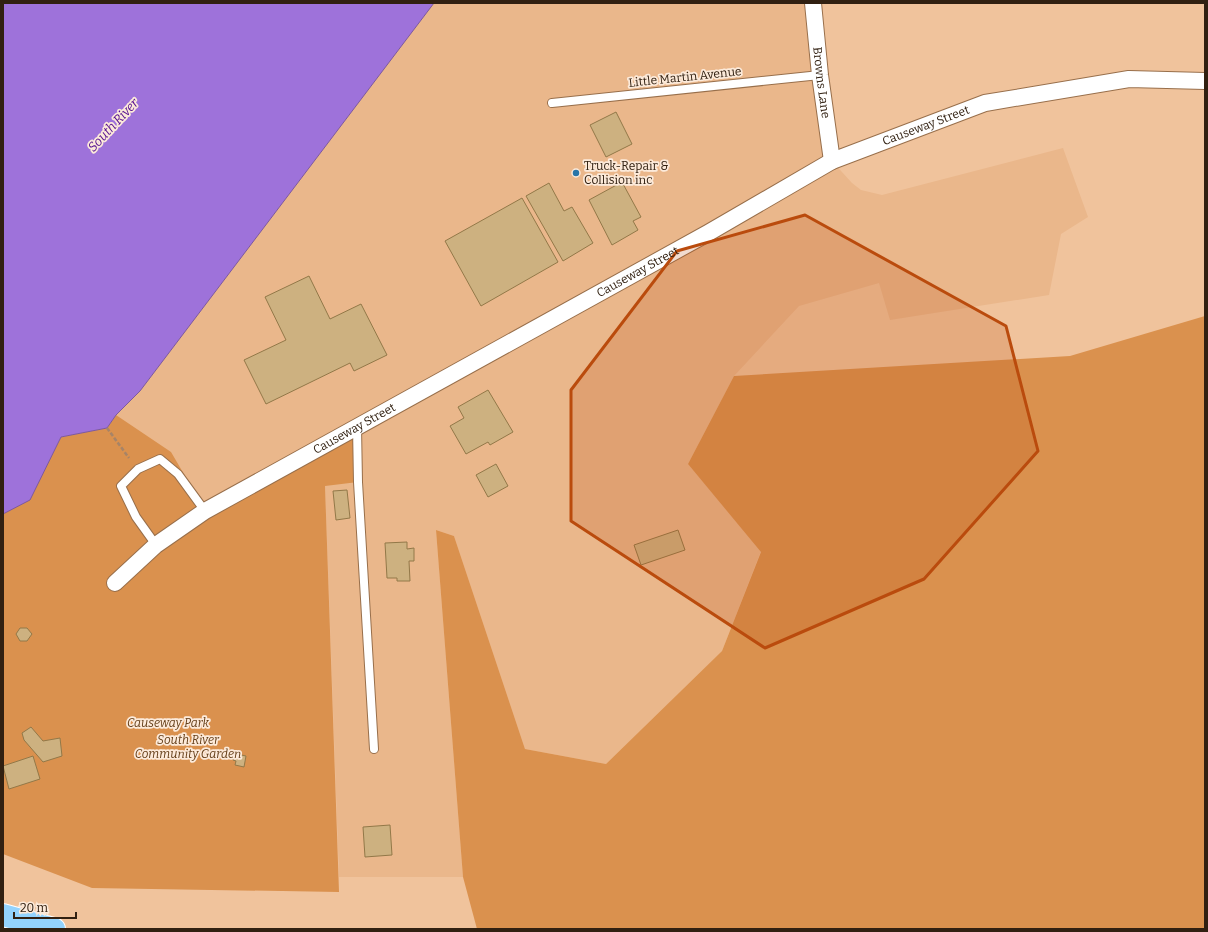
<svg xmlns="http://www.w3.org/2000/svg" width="1208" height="932" viewBox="0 0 1208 932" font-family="Bitter,serif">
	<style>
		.built { fill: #eab78b }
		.green { fill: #da914e }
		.water { fill: #9e72da; stroke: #7d599e }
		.building { fill: #cdb180; stroke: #927848 }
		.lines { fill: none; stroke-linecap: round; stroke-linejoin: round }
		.service-casing { stroke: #986f4b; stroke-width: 10 }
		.minor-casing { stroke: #986f4b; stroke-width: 18 }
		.primary-casing { stroke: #fff; stroke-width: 24 }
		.path { stroke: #a78467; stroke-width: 2.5; stroke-dasharray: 4 2; stroke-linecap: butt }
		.service { stroke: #fff; stroke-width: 8 }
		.minor { stroke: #fff; stroke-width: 16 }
		.primary { stroke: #93d3fd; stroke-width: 22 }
		.marked { fill: #ba4b0d; fill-opacity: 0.2; stroke: #ba4b0d; stroke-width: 3; stroke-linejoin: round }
		.poi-dot { fill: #2875a8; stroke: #fceada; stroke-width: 1.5 }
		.labels { text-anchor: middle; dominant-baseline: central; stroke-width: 3.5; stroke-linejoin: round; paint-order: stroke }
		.street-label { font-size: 12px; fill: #312011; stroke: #fceada }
		.poi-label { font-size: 12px; fill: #312011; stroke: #fceada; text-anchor: start }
		.park-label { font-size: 12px; font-style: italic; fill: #633d17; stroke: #fceada }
		.water-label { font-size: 13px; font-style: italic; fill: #550f90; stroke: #fceada }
	</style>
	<rect width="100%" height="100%" fill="#f0c39c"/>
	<path class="built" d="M 434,3 L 813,3 L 832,161 L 852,183 L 861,190 L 882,195 L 1063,148 L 1088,217 L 1061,234 L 1049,295 L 890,320 L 879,283 L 799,306 L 734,376 L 688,464 L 761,551 L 722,651 L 606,764 L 525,749 L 454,536 L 436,530 L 463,877 L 339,877 L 325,486 L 357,427 L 205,511 L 116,415 L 140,391 Z"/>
	<g class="green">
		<path d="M 1205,316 L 1205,928 L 1149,929 L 477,929 L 463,877 L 436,530 L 454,536 L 525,749 L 606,764 L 722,651 L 761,552 L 688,464 L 734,376 L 1070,356 Z"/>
		<path d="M 116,415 L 171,452 L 205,510 L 357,427 L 358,482 L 325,486 L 339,892 L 92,888 L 3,854 L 3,514 L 30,499 L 61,437 L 107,428 Z"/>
	</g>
	<path class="water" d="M 3,3 L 434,3 L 140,391 L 116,415 L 107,428 L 61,437 L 30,500 L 3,514 Z"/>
	<g class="building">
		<path d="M 616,112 L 632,144 L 606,157 L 590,125 Z"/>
		<path d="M 622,182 L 641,217 L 633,221 L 638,230 L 612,245 L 589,200 Z"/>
		<path d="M 549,183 L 564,211 L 572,207 L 593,243 L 563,261 L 526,196 Z"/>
		<path d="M 522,198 L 558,262 L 481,306 L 445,241 Z"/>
		<path d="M 309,276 L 330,319 L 361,304 L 387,355 L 354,371 L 350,363 L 266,404 L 244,360 L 286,340 L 265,297 Z"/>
		<path d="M 488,390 L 513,432 L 490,445 L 488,442 L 466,454 L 450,426 L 464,418 L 458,407 Z"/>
		<path d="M 496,464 L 508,486 L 488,497 L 476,475 Z"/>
		<path d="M 347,490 L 350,518 L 336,520 L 333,491 Z"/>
		<path d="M 678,530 L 685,550 L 641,565 L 634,545 Z"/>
		<path d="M 407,542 L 407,549 L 414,548 L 414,561 L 409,561 L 410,581 L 397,581 L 397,578 L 387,578 L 385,543 Z"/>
		<path d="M 20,628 L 27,628 L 32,634 L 27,641 L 20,641 L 16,634 Z"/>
		<path d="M 31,727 L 43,741 L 60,738 L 62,756 L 43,762 L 24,740 L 22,733 Z"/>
		<path d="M 237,754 L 246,756 L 244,767 L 235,765 L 236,761 L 233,760 L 234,757 L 236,758 Z"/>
		<path d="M 33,756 L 40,779 L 9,789 L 3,766 Z"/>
		<path d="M 390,825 L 392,855 L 365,857 L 363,827 Z"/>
	</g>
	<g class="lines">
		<g class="service-casing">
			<g id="service">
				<path d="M 552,103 L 820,75"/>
				<path d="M 357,427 L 358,482 L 374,749"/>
				<path d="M 156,545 L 136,517 L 121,486 L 138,469 L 160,459 L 178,474 L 205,511"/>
			</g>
		</g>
		<g class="minor-casing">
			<g id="minor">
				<path id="s1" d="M 813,3 L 820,75 L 832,161"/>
				<path id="s2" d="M 115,583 L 156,545 L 205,511 L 708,233 L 832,161 L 985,103 L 1129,79 L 1205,81"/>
			</g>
		</g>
		<g class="primary-casing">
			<path id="primary" d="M 3,915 L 54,929"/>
		</g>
		<path class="path" d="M 107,428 L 129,458"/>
		<use href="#service" class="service"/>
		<use href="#minor" class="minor"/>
		<use href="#primary" class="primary"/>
	</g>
	<path class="marked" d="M 805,215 L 1006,326 L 1038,451 L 924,579 L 765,648 L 571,521 L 571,390 L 677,251 Z"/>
	<circle class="poi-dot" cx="576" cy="173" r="4"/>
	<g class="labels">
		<g class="street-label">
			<text transform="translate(685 77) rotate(-6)">Little Martin Avenue</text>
			<text stroke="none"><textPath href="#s1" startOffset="80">Browns Lane</textPath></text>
			<text stroke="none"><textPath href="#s2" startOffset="934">Causeway Street</textPath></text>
			<text stroke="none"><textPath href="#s2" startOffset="610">Causeway Street</textPath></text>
			<text stroke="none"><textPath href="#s2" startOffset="286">Causeway Street</textPath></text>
		</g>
		<g class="poi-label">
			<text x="584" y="166">Truck-Repair &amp;<tspan x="584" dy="14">Collision inc</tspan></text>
		</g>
		<g class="park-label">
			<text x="168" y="723">Causeway Park</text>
			<text x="188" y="740">South River<tspan x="188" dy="14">Community Garden</tspan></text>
		</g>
		<g class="water-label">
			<text transform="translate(113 125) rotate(-47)">South River</text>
		</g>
	</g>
	<rect width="1208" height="932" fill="none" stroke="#312011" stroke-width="8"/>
	<path d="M14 912v6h62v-6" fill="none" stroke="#312011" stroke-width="2"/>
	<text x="20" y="912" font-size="12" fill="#312011" stroke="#fceada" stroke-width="3" paint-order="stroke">20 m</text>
</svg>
